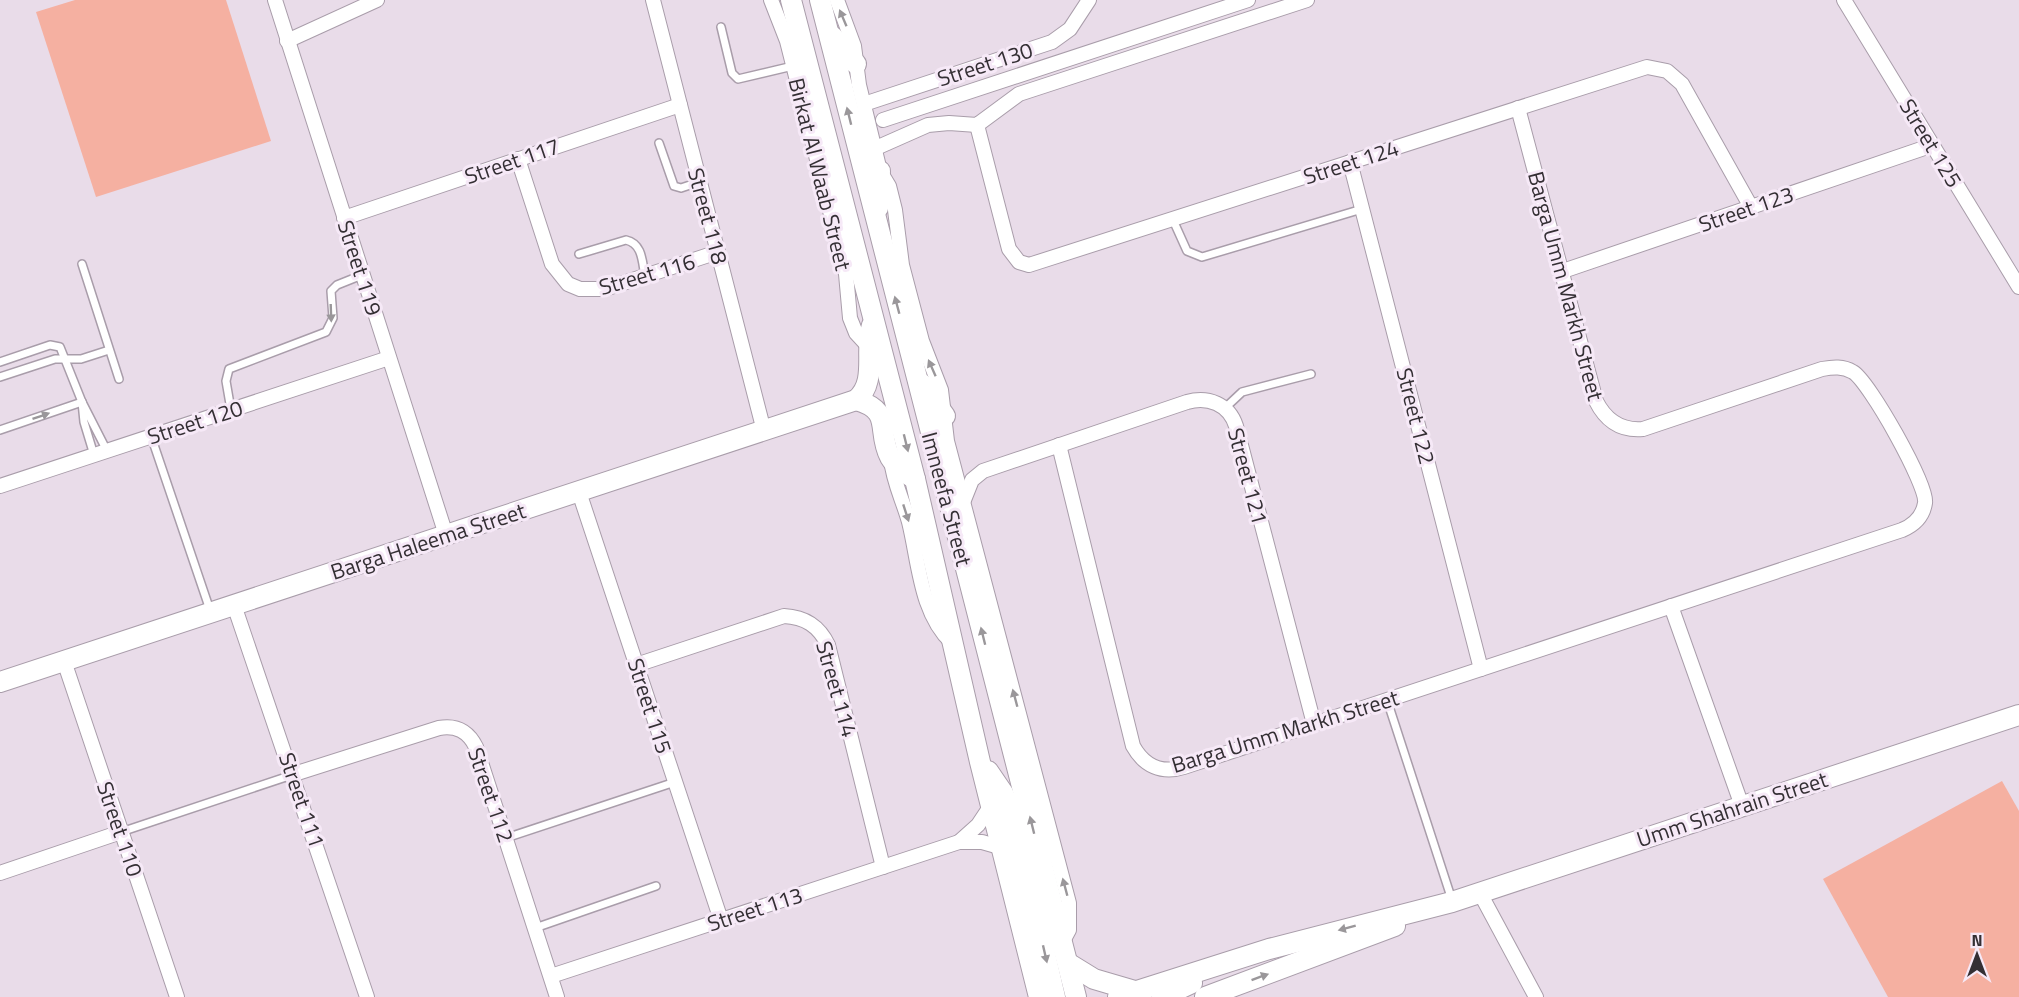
<svg xmlns="http://www.w3.org/2000/svg" width="2019" height="997" viewBox="0 0 2019 997" font-family="'Titillium Web',sans-serif">
	<style>
		.green { fill: #f5b0a1 }
		.lines { fill: none; stroke-linecap: round; stroke-linejoin: round }
		.lane-casing { stroke: #a99daa; stroke-width: 10 }
		.street-casing { stroke: #a99daa; stroke-width: 16 }
		.secondary-casing { stroke: #a99daa; stroke-width: 22 }
		.lane { stroke: #fff; stroke-width: 7 }
		.street { stroke: #fff; stroke-width: 14 }
		.secondary { stroke: #fff; stroke-width: 20 }
		.oneway { fill: #9a979a }
		.labels { text-anchor: middle; dominant-baseline: central; stroke-width: 6; stroke-linejoin: round; paint-order: stroke }
		.street-label { font-size: 22px; fill: #342f34; stroke: #f6e9f7 }
	</style>
	<rect width="100%" height="100%" fill="#e9dce9"/>
	<g class="green">
		<path d="M 75,0 L 226,0 L 271,141 L 96,197 L 36,12 Z"/>
		<path d="M 2002,781 L 2019,811 L 2019,997 L 1888,997 L 1823,879 Z"/>
	</g>
	<g class="lines">
		<g class="lane-casing">
			<g id="lane">
				<path d="M 721,27 L 732,73 L 738,79 L 793,66"/>
				<path d="M 659,143 L 674,186 L 681,188 L 699,182"/>
				<path d="M 1173,220 L 1187,251 L 1202,257 L 1362,209"/>
				<path d="M 579,254 L 626,240 C 643,244 642,262 645,276"/>
				<path d="M 82,264 L 119,379"/>
				<path d="M 0,362 L 50,345 L 60,347 L 82,402 L 107,451"/>
				<path d="M 0,377 L 55,359 L 81,359 L 109,350"/>
				<path d="M 82,402 L 84,422 L 94,455"/>
				<path d="M 1225,408 L 1242,392 L 1311,374"/>
				<path d="M 231,410 L 226,381 L 229,369 L 326,332 L 333,318 L 331,291 L 337,285 L 362,275"/>
				<path d="M 0,430 L 82,402"/>
				<path d="M 151,436 L 210,610"/>
				<path d="M 1387,700 L 1452,900"/>
				<path d="M 121,832 L 292,775"/>
				<path d="M 506,838 L 675,782"/>
				<path d="M 535,928 L 656,886"/>
			</g>
		</g>
		<g class="street-casing">
			<g id="street">
				<path d="M 275,0 L 446,535"/>
				<path d="M 653,0 L 764,431"/>
				<path d="M 771,0 L 787,41 L 846,274 L 850,318 L 856,333 L 868,346"/>
				<path d="M 837,0 L 854,46 L 859,85 L 880,171 L 889,186 L 895,210 L 902,265 L 922,341 L 941,390 L 947,441 L 1069,903 L 1069,930 L 1062,943"/>
				<path d="M 1844,0 L 2019,287"/>
				<path d="M 287,41 L 377,0"/>
				<path d="M 864,104 L 1052,42 L 1070,29 L 1089,0"/>
				<path d="M 883,120 L 1248,0"/>
				<path d="M 977,125 L 1009,249 L 1019,262 L 1029,265 L 1647,67 L 1667,71 L 1682,84 L 1751,207"/>
				<path d="M 876,148 L 928,125 L 949,123 L 977,125 L 1019,94 L 1307,0"/>
				<path d="M 518,159 L 552,264 L 568,284 L 580,289 L 605,289 L 718,252"/>
				<path d="M 1350,162 L 1481,669"/>
				<path d="M 344,218 L 680,105"/>
				<path d="M 1560,272 L 1933,145"/>
				<path d="M 1059,445 L 1133,746 C 1144,766 1162,774 1184,767 L 1902,530 C 1914,525 1923,516 1925,503 C 1928,486 1869,381 1853,372 C 1843,366 1833,367 1822,369 L 1643,429 C 1621,431 1606,421 1596,401 L 1518,108"/>
				<path d="M 891,459 C 893,482 903,500 909,522 C 919,562 920,613 952,643"/>
				<path d="M 0,486 L 389,358"/>
				<path d="M 579,492 L 721,920"/>
				<path d="M 964,500 L 972,480 L 983,471 L 1187,402 C 1208,396 1229,404 1236,426 L 1314,724"/>
				<path d="M 234,605 L 367,997"/>
				<path d="M 1671,606 L 1742,806"/>
				<path d="M 64,661 L 177,997"/>
				<path d="M 636,665 L 784,616 C 805,617 819,626 828,645 L 883,867"/>
				<path d="M 294,774 L 439,728 C 456,725 468,731 476,747 L 557,997"/>
				<path d="M 959,842 L 978,825 L 992,804"/>
				<path d="M 0,873 L 121,832"/>
				<path d="M 1480,893 L 1536,997"/>
				<path d="M 551,976 L 959,842 L 982,842 L 1003,848"/>
			</g>
		</g>
		<g class="secondary-casing">
			<g id="secondary">
				<path d="M 791,0 L 915,479 L 980,762 L 1039,997"/>
				<path d="M 820,0 L 1076,997"/>
				<path d="M 832,36 L 856,64"/>
				<path d="M 878,208 L 880,171"/>
				<path d="M 922,384 L 945,416"/>
				<path d="M 856,400 C 894,411 876,430 890,457 C 896,467 905,473 915,479"/>
				<path d="M 0,682 L 856,400 C 878,382 864,350 872,325"/>
				<path d="M 988,771 L 1003,793 L 1013,816 L 1055,997"/>
				<path d="M 1068,963 L 1094,979 L 1135,991"/>
				<path d="M 1118,997 L 1269,949 L 1452,902 L 2019,715"/>
				<path d="M 1162,997 L 1192,983"/>
				<path d="M 1205,997 L 1395,926"/>
			</g>
		</g>
		<use href="#lane" class="lane"/>
		<use href="#street" class="street"/>
		<use href="#secondary" class="secondary"/>
	</g>
	<defs><path id="oneway-solid" d="M-6-.8H1V-3.2L6.5 0L1 3.2V.8H-6Z" transform="scale(1.5)"/></defs>
	<g class="oneway">
		<use href="#oneway-solid" transform="translate(843 18) rotate(-113)"/>
		<use href="#oneway-solid" transform="translate(849 116) rotate(-104)"/>
		<use href="#oneway-solid" transform="translate(897 305) rotate(-105)"/>
		<use href="#oneway-solid" transform="translate(331 313) rotate(88)"/>
		<use href="#oneway-solid" transform="translate(932 368) rotate(-114)"/>
		<use href="#oneway-solid" transform="translate(41 416) rotate(-19)"/>
		<use href="#oneway-solid" transform="translate(906 443) rotate(76)"/>
		<use href="#oneway-solid" transform="translate(906 513) rotate(72)"/>
		<use href="#oneway-solid" transform="translate(983 636) rotate(-104)"/>
		<use href="#oneway-solid" transform="translate(1015 698) rotate(-105)"/>
		<use href="#oneway-solid" transform="translate(1032 825) rotate(-104)"/>
		<use href="#oneway-solid" transform="translate(1065 887) rotate(-105)"/>
		<use href="#oneway-solid" transform="translate(1347 928) rotate(165)"/>
		<use href="#oneway-solid" transform="translate(1045 954) rotate(77)"/>
		<use href="#oneway-solid" transform="translate(1260 977) rotate(-20)"/>
	</g>
	<g class="labels">
		<g class="street-label">
			<text transform="translate(985 64) rotate(-18)">Street 130</text>
			<text transform="translate(1931 143) rotate(59)">Street 125</text>
			<text transform="translate(512 161) rotate(-19)">Street 117</text>
			<text transform="translate(1351 162) rotate(-18)">Street 124</text>
			<text transform="translate(820 174) rotate(76)">Birkat Al Waab Street</text>
			<text transform="translate(1746 209) rotate(-19)">Street 123</text>
			<text transform="translate(708 216) rotate(75)">Street 118</text>
			<text transform="translate(360 268) rotate(72)">Street 119</text>
			<text transform="translate(647 274) rotate(-16)">Street 116</text>
			<text transform="translate(1566 286) rotate(75)">Barga Umm Markh Street</text>
			<text transform="translate(1416 416) rotate(76)">Street 122</text>
			<text transform="translate(195 422) rotate(-18)">Street 120</text>
			<text transform="translate(1248 476) rotate(75)">Street 121</text>
			<text transform="translate(947 499) rotate(75)">Imneefa Street</text>
			<text transform="translate(428 541) rotate(-18)">Barga Haleema Street</text>
			<text transform="translate(837 689) rotate(74)">Street 114</text>
			<text transform="translate(650 706) rotate(72)">Street 115</text>
			<text transform="translate(1285 731) rotate(-17)">Barga Umm Markh Street</text>
			<text transform="translate(491 795) rotate(71)">Street 112</text>
			<text transform="translate(302 800) rotate(71)">Street 111</text>
			<text transform="translate(1732 809) rotate(-18)">Umm Shahrain Street</text>
			<text transform="translate(120 829) rotate(71)">Street 110</text>
			<text transform="translate(755 909) rotate(-18)">Street 113</text>
		</g>
	</g>
	<g transform="translate(1977 955)" stroke="#f6e9f7" stroke-width="4.5" paint-order="stroke">
	<path d="M0-4.5L10 22L0 15L-10 22Z" fill="#342f34"/>
	<text y="-9" font-size="16" font-weight="bold" text-anchor="middle" fill="#342f34">N</text>
	</g>
</svg>
